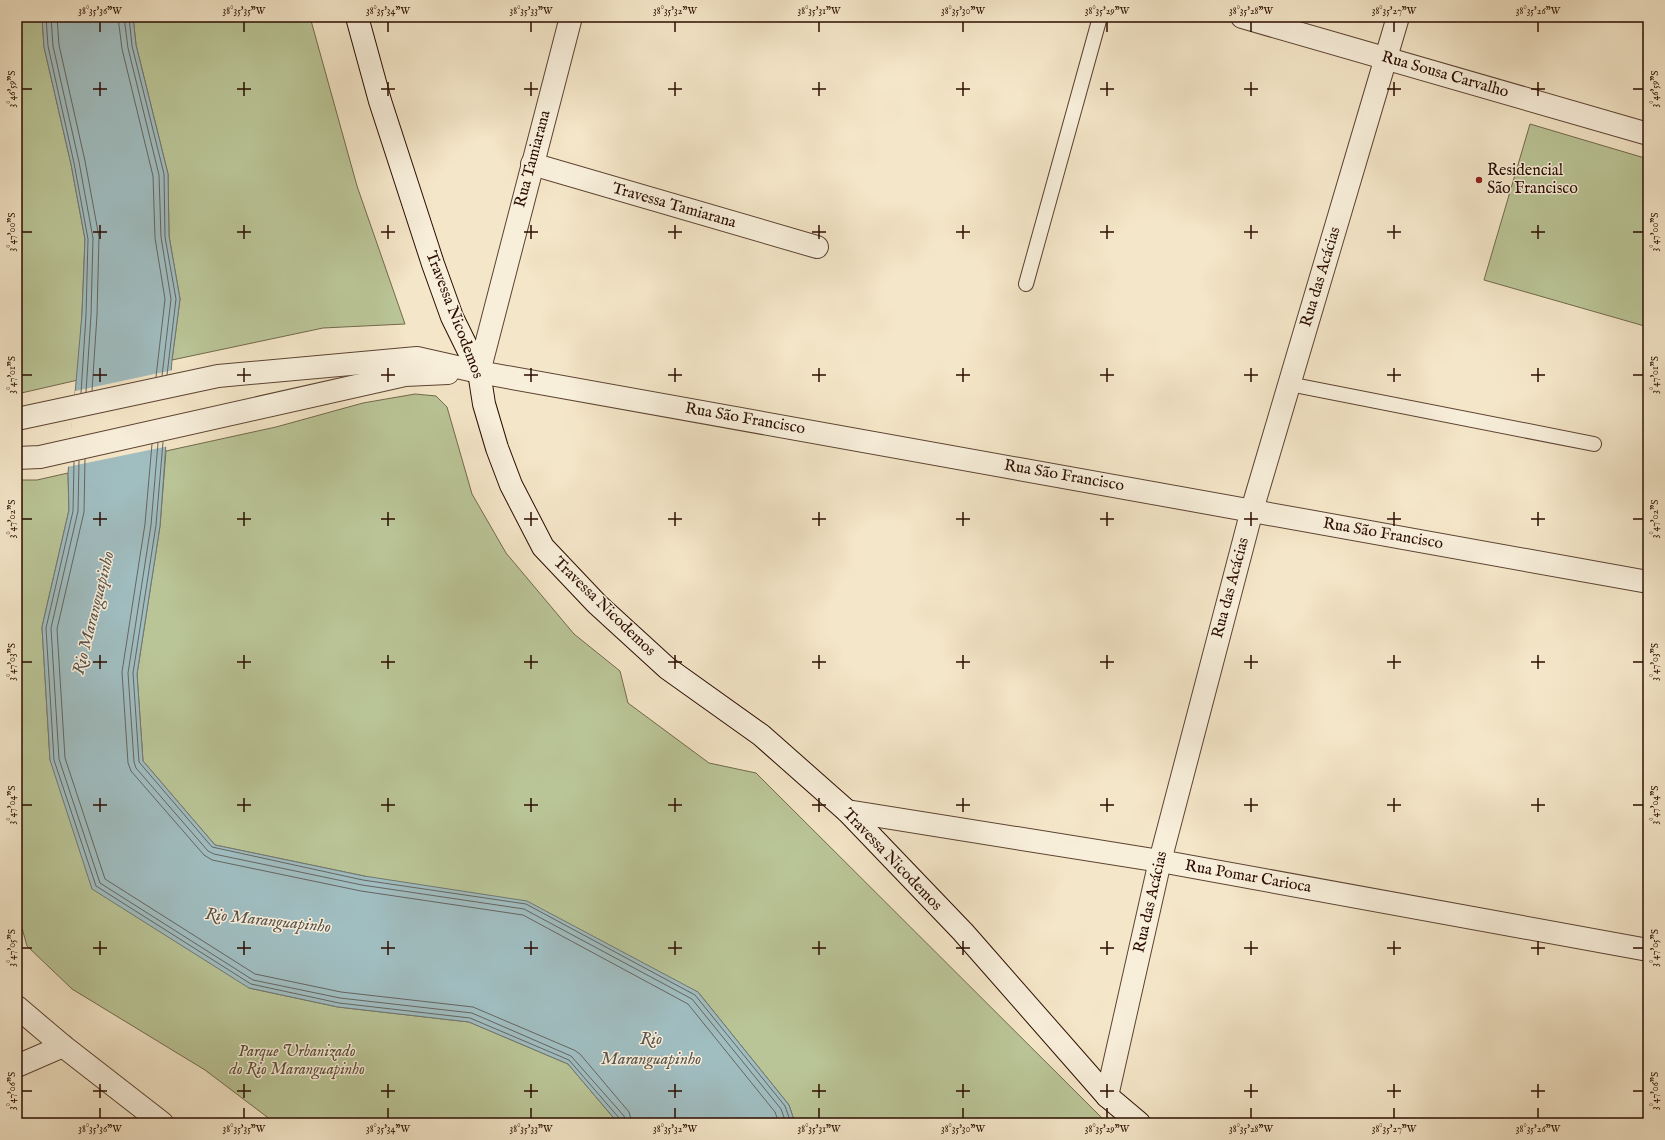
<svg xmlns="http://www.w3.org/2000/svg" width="1665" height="1140" viewBox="0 0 1665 1140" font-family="'IM FELL English',serif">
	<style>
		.green { fill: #bac597; stroke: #72694c }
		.water { fill: #a0bdc0; stroke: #717773 }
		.pier { fill: #f4e6c8 }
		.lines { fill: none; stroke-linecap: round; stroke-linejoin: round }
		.shore { stroke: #666560; stroke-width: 1 }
		.service-casing { stroke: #5d4332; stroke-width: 16 }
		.minor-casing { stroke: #5d4332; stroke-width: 24 }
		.secondary-casing { stroke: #2b0d00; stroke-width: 24 }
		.service { stroke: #f8efdb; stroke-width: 14 }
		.minor { stroke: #f8efdb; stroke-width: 22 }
		.secondary { stroke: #f8efdb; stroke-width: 22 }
		.ticks { fill: none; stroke: #2b0d00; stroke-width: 1.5 }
		.poi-dot { fill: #8f2418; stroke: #f8efdb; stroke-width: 1.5 }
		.labels { text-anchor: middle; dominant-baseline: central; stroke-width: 3; stroke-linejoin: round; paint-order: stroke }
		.street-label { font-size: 16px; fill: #2b0d00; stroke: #f8efdb }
		.poi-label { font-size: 16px; fill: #2b0d00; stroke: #f8efdb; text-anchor: start }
		.park-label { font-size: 16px; font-style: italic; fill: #5d4d35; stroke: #f8efdb }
		.water-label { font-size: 17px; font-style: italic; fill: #5a534d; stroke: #f8efdb }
		.neatline { fill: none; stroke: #2b0d00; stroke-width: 1.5 }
		.ticks-label { font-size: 10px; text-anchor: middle; fill: #2b0d00 }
	</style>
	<rect width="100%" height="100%" fill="#f4e6c8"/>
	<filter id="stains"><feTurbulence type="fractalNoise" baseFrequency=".005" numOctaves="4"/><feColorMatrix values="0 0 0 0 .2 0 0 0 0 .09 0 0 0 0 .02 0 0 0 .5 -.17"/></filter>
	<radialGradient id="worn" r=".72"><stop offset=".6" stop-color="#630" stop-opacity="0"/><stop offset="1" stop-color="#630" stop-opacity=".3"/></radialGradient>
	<g class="green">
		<path d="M 17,17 L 42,17 L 44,47 L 71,164 L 85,239 L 82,314 L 78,380 L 17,394 Z"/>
		<path d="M 133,17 L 310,17 L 357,186 L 405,324 L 323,328 L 172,360 L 180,299 L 169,236 L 168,174 L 136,45 Z"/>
		<path d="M 1530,124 L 1648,159 L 1648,327 L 1484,280 Z"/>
		<path d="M 415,394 L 436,396 L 447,407 L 472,494 L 506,553 L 574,634 L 620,671 L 628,703 L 709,763 L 756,773 L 1107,1123 L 795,1123 L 789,1105 L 698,992 L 364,876 L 215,845 L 143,761 L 137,674 L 160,526 L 166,451 L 276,427 L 363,403 Z"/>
		<path d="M 68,473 L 69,510 L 42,627 L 50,760 L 249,988 L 338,1007 L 469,1022 L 568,1064 L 618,1123 L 275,1123 L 205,1070 L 72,989 L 27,946 L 17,910 L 17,480 L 37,480 Z"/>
	</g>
	<path class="water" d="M 42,17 L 133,17 L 136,45 L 168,174 L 169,236 L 180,299 L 172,360 L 160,526 L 137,674 L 143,761 L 215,845 L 364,876 L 527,901 L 698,992 L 789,1105 L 795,1123 L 618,1123 L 568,1064 L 469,1022 L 338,1007 L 249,988 L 92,889 L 50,760 L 42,627 L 69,510 L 68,473 L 82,314 L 85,239 L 71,164 L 44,47 Z"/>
	<path class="pier" d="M 173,370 L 169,446 L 67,467 L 75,391 Z"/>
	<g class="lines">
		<g class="shore">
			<path d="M 46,17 L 48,46 L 74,163 L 88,239 L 86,315 L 81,393"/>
			<path d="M 51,17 L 53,46 L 79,162 L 93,238 L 91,315 L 86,392"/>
			<path d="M 57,17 L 59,45 L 85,161 L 99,237 L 97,315 L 92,391"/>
			<path d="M 118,17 L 122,49 L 153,176 L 155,238 L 165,299 L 156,377"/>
			<path d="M 124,17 L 128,48 L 159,175 L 161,237 L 171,299 L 162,376"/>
			<path d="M 129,17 L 132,46 L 164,174 L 165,237 L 176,299 L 167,375"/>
			<path d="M 163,442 L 156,525 L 133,673 L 139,762 L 212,847 L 363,880 L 526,904 L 695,995 L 785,1106 L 791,1123"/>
			<path d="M 158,443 L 151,525 L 128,673 L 134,762 L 136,768 L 208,851 L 214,854 L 362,885 L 524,909 L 692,999 L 781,1109 L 786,1123"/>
			<path d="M 152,444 L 145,524 L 122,672 L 128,763 L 131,771 L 204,855 L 212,860 L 361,891 L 523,915 L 688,1004 L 775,1112 L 779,1123"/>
			<path d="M 85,459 L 84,512 L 57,629 L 65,758 L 105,879 L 255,974 L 341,992 L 473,1007 L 574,1050 L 580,1054 L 629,1112 L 632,1123"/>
			<path d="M 79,461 L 78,511 L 51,628 L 59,759 L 100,883 L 253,980 L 340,998 L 472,1013 L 571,1056 L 624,1116 L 626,1123"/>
			<path d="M 74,462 L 73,511 L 46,628 L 54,760 L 96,886 L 251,984 L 339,1003 L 470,1018 L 569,1060 L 620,1119 L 621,1123"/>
		</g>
		<g class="service-casing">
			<g id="service">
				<path d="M 1026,284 L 1100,17"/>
				<path d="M 1289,384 L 1594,444"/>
			</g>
		</g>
		<g class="minor-casing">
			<g id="minor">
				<path d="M 1242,17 L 1648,134"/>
				<path d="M 532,164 L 817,247"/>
				<path d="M 479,372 L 571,17"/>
				<path d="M 17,419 L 218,376 L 417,358 L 479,372 L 1648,582"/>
				<path d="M 17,458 L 40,457 L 405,375 L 448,373"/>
				<path d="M 847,811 L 1160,861 L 1648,950"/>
				<path d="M 17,1007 L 63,1046 L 162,1123"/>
				<path d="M 17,1066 L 63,1046"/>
				<path d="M 1107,1096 L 1160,861 L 1252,510 L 1398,17"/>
			</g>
		</g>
		<g class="secondary-casing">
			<path id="secondary" d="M 357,17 L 380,101 L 433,264 L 452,317 L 479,372 L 484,404 L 497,448 L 511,485 L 543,547 L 597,604 L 667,668 L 761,735 L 847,811 L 963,932 L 1107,1096 L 1139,1123"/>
		</g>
		<use href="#service" class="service"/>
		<use href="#minor" class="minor"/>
		<use href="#secondary" class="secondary"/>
	</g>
	<path class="ticks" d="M 100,22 L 100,32M 244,22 L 244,32M 388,22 L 388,32M 531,22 L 531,32M 675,22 L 675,32M 819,22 L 819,32M 963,22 L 963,32M 1107,22 L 1107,32M 1251,22 L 1251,32M 1394,22 L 1394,32M 1538,22 L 1538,32M 100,82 L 100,96M 244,82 L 244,96M 388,82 L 388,96M 531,82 L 531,96M 675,82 L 675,96M 819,82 L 819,96M 963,82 L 963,96M 1107,82 L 1107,96M 1251,82 L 1251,96M 1394,82 L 1394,96M 1538,82 L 1538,96M 22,89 L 32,89M 93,89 L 107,89M 237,89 L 251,89M 381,89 L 395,89M 524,89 L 538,89M 668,89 L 682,89M 812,89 L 826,89M 956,89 L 970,89M 1100,89 L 1114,89M 1244,89 L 1258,89M 1387,89 L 1401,89M 1531,89 L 1545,89M 1633,89 L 1643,89M 100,225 L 100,239M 244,225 L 244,239M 388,225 L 388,239M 531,225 L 531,239M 675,225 L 675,239M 819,225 L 819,239M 963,225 L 963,239M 1107,225 L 1107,239M 1251,225 L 1251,239M 1394,225 L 1394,239M 1538,225 L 1538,239M 22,232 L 32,232M 93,232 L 107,232M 237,232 L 251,232M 381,232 L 395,232M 524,232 L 538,232M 668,232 L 682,232M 812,232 L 826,232M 956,232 L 970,232M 1100,232 L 1114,232M 1244,232 L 1258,232M 1387,232 L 1401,232M 1531,232 L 1545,232M 1633,232 L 1643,232M 100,368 L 100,382M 244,368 L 244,382M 388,368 L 388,382M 531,368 L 531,382M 675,368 L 675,382M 819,368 L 819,382M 963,368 L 963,382M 1107,368 L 1107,382M 1251,368 L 1251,382M 1394,368 L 1394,382M 1538,368 L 1538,382M 22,375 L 32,375M 93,375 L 107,375M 237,375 L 251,375M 381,375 L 395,375M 524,375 L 538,375M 668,375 L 682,375M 812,375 L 826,375M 956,375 L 970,375M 1100,375 L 1114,375M 1244,375 L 1258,375M 1387,375 L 1401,375M 1531,375 L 1545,375M 1633,375 L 1643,375M 100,512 L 100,526M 244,512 L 244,526M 388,512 L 388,526M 531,512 L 531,526M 675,512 L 675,526M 819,512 L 819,526M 963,512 L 963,526M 1107,512 L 1107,526M 1251,512 L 1251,526M 1394,512 L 1394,526M 1538,512 L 1538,526M 22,519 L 32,519M 93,519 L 107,519M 237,519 L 251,519M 381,519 L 395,519M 524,519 L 538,519M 668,519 L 682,519M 812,519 L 826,519M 956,519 L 970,519M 1100,519 L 1114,519M 1244,519 L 1258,519M 1387,519 L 1401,519M 1531,519 L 1545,519M 1633,519 L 1643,519M 100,655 L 100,669M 244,655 L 244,669M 388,655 L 388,669M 531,655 L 531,669M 675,655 L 675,669M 819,655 L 819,669M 963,655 L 963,669M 1107,655 L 1107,669M 1251,655 L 1251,669M 1394,655 L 1394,669M 1538,655 L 1538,669M 22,662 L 32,662M 93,662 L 107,662M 237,662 L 251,662M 381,662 L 395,662M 524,662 L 538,662M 668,662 L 682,662M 812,662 L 826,662M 956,662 L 970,662M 1100,662 L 1114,662M 1244,662 L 1258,662M 1387,662 L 1401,662M 1531,662 L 1545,662M 1633,662 L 1643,662M 100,798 L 100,812M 244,798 L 244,812M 388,798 L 388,812M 531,798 L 531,812M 675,798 L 675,812M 819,798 L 819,812M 963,798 L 963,812M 1107,798 L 1107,812M 1251,798 L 1251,812M 1394,798 L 1394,812M 1538,798 L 1538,812M 22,805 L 32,805M 93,805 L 107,805M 237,805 L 251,805M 381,805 L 395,805M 524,805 L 538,805M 668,805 L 682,805M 812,805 L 826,805M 956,805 L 970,805M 1100,805 L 1114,805M 1244,805 L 1258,805M 1387,805 L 1401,805M 1531,805 L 1545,805M 1633,805 L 1643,805M 100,941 L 100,955M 244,941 L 244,955M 388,941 L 388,955M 531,941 L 531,955M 675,941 L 675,955M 819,941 L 819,955M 963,941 L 963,955M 1107,941 L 1107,955M 1251,941 L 1251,955M 1394,941 L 1394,955M 1538,941 L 1538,955M 22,948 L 32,948M 93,948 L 107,948M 237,948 L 251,948M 381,948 L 395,948M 524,948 L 538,948M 668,948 L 682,948M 812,948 L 826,948M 956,948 L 970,948M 1100,948 L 1114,948M 1244,948 L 1258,948M 1387,948 L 1401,948M 1531,948 L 1545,948M 1633,948 L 1643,948M 100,1084 L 100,1098M 244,1084 L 244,1098M 388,1084 L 388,1098M 531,1084 L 531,1098M 675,1084 L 675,1098M 819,1084 L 819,1098M 963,1084 L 963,1098M 1107,1084 L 1107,1098M 1251,1084 L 1251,1098M 1394,1084 L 1394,1098M 1538,1084 L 1538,1098M 22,1091 L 32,1091M 93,1091 L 107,1091M 237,1091 L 251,1091M 381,1091 L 395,1091M 524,1091 L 538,1091M 668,1091 L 682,1091M 812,1091 L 826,1091M 956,1091 L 970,1091M 1100,1091 L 1114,1091M 1244,1091 L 1258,1091M 1387,1091 L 1401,1091M 1531,1091 L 1545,1091M 1633,1091 L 1643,1091M 100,1108 L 100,1118M 244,1108 L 244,1118M 388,1108 L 388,1118M 531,1108 L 531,1118M 675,1108 L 675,1118M 819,1108 L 819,1118M 963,1108 L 963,1118M 1107,1108 L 1107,1118M 1251,1108 L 1251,1118M 1394,1108 L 1394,1118M 1538,1108 L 1538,1118"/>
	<circle class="poi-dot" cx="1479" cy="180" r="4"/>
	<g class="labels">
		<g class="street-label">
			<text transform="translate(1445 75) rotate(16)">Rua Sousa Carvalho</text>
			<text transform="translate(533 159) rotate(-75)">Rua Tamiarana</text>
			<text transform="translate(674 206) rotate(16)">Travessa Tamiarana</text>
			<text transform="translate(1321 277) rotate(-73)">Rua das Acácias</text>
			<text transform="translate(454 315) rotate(69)">Travessa Nicodemos</text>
			<text transform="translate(745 419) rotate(10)">Rua São Francisco</text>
			<text transform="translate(1064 476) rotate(10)">Rua São Francisco</text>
			<text transform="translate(1383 534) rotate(10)">Rua São Francisco</text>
			<text transform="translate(1231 588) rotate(-75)">Rua das Acácias</text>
			<text transform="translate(604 607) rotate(44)">Travessa Nicodemos</text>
			<text transform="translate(892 860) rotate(46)">Travessa Nicodemos</text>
			<text transform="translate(1248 877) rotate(10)">Rua Pomar Carioca</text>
			<text transform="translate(1151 902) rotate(-77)">Rua das Acácias</text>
		</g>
		<g class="poi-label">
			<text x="1487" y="171">Residencial<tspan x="1487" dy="18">São Francisco</tspan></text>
		</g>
		<g class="park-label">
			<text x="297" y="1052">Parque Urbanizado<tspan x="297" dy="18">do Rio Maranguapinho</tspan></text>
		</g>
		<g class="water-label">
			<text transform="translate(94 613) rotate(-76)">Rio Maranguapinho</text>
			<text transform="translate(268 921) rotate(6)">Rio Maranguapinho</text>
			<text x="651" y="1039">Rio<tspan x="651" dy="20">Maranguapinho</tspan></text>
		</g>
	</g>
	<rect width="1665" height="1140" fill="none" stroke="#f4e6c8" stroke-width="44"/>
	<rect x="22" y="22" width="1621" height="1096" class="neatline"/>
	<g class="ticks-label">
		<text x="100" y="14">38°35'36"W</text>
		<text x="244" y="14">38°35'35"W</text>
		<text x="388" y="14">38°35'34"W</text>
		<text x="531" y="14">38°35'33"W</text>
		<text x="675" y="14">38°35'32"W</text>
		<text x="819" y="14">38°35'31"W</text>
		<text x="963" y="14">38°35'30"W</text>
		<text x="1107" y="14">38°35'29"W</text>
		<text x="1251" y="14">38°35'28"W</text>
		<text x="1394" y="14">38°35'27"W</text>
		<text x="1538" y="14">38°35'26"W</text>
		<text transform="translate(11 89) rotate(-90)" y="4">3°46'59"S</text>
		<text transform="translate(1654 89) rotate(-90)" y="4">3°46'59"S</text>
		<text transform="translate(11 232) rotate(-90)" y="4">3°47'00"S</text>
		<text transform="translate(1654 232) rotate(-90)" y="4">3°47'00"S</text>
		<text transform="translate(11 375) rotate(-90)" y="4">3°47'01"S</text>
		<text transform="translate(1654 375) rotate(-90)" y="4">3°47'01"S</text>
		<text transform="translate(11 519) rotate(-90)" y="4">3°47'02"S</text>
		<text transform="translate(1654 519) rotate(-90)" y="4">3°47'02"S</text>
		<text transform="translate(11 662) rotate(-90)" y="4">3°47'03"S</text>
		<text transform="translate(1654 662) rotate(-90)" y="4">3°47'03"S</text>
		<text transform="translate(11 805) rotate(-90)" y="4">3°47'04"S</text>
		<text transform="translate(1654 805) rotate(-90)" y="4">3°47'04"S</text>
		<text transform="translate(11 948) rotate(-90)" y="4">3°47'05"S</text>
		<text transform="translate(1654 948) rotate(-90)" y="4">3°47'05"S</text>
		<text transform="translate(11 1091) rotate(-90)" y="4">3°47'06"S</text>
		<text transform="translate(1654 1091) rotate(-90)" y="4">3°47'06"S</text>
		<text x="100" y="1132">38°35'36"W</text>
		<text x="244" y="1132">38°35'35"W</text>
		<text x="388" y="1132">38°35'34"W</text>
		<text x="531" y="1132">38°35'33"W</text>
		<text x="675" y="1132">38°35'32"W</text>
		<text x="819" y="1132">38°35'31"W</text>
		<text x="963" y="1132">38°35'30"W</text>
		<text x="1107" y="1132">38°35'29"W</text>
		<text x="1251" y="1132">38°35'28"W</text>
		<text x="1394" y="1132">38°35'27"W</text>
		<text x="1538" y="1132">38°35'26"W</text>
	</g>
	<rect width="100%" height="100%" filter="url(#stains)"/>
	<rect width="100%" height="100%" fill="url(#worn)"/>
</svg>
